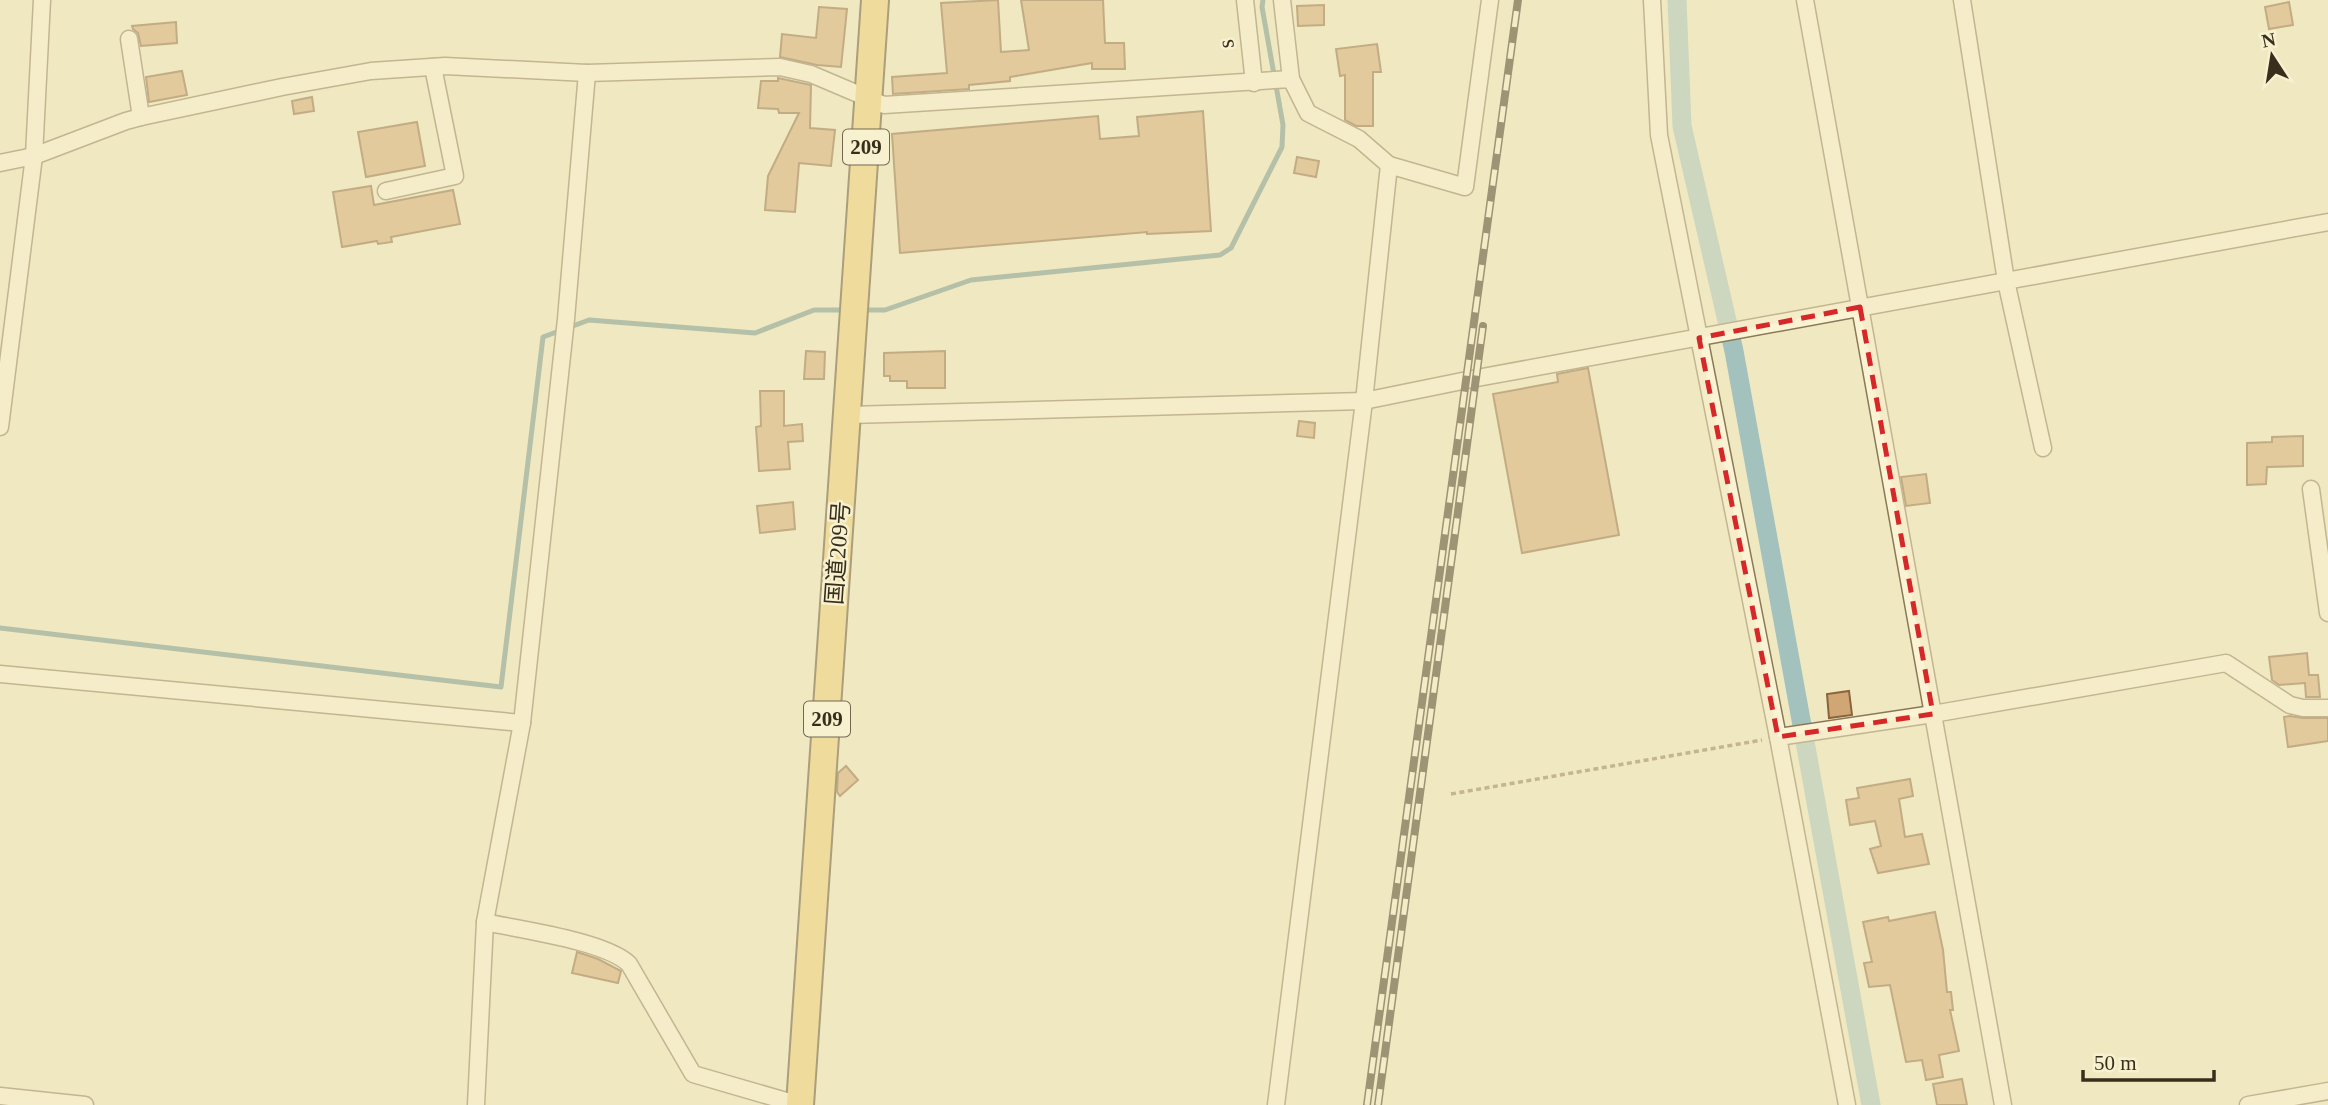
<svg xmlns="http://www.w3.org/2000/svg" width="2328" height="1105" viewBox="0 0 2328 1105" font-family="'Times New Roman','Noto Sans JP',serif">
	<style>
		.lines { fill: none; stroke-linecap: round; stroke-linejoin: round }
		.stream { stroke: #6a908c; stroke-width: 5 }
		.canal { stroke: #a3c2bd; stroke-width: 19 }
		.building { fill: #d0a674; stroke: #8a653c; stroke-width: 2 }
		.minor-casing { stroke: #8a7957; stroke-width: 19 }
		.trunk-casing { stroke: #57462c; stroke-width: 30 }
		.path { stroke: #8a7957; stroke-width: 3.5; stroke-dasharray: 5 3.5; stroke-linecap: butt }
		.minor { stroke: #faf4d4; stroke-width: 16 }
		.trunk { stroke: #edcc71; stroke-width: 26 }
		.rail-casing { stroke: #392e1c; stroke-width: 8 }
		.rail { stroke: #f7f1d0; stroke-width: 5; stroke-dasharray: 16; stroke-linecap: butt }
		.marked { fill: none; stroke: #d62828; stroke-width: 5; stroke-dasharray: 14 9; stroke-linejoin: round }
		.labels { text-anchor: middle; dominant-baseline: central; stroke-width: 5; stroke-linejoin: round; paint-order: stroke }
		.shield { fill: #f7f1d0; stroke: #726852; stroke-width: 2 }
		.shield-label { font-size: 21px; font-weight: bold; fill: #392e1c }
		.street-label { font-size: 23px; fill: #392e1c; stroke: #f7f1d0 }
	</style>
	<rect width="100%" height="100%" fill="#f0e8c0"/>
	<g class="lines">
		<g class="stream">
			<path d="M 861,310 L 885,310 L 971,280 L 1220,255 L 1231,248 L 1282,147 L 1283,125 L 1262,7 L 1263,0"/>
			<path d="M 0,628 L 501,687 L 543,337 L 589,320 L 755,333 L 814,310 L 848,310"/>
		</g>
		<path class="canal" d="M 1677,0 L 1682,126 L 1734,351 L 1871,1105"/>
	</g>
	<g class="building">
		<path d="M 998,0 L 1001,52 L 1029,50 L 1021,0 L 1103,0 L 1105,43 L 1124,43 L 1125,69 L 1092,69 L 1092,63 L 1010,77 L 1010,81 L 969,85 L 969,89 L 893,94 L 892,77 L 947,73 L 941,3 Z"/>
		<path d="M 2289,2 L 2293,25 L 2269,29 L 2265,7 Z"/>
		<path d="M 1324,5 L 1324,25 L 1298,26 L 1297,6 Z"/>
		<path d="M 819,7 L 847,9 L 841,67 L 817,65 L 780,57 L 782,34 L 816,38 Z"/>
		<path d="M 176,22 L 177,43 L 141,46 L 138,33 L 133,29 L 132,26 Z"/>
		<path d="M 1377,44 L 1381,72 L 1373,72 L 1373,126 L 1356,126 L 1345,120 L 1345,75 L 1340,76 L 1336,49 Z"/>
		<path d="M 182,71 L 187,95 L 149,102 L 146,77 Z"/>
		<path d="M 778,78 L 811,85 L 810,128 L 835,130 L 831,166 L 799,163 L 795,212 L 765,210 L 768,176 L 799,113 L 779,113 L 778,109 L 758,108 L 761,81 L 778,81 Z"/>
		<path d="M 312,97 L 314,111 L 294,114 L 292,101 Z"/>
		<path d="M 1203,111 L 1211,231 L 1147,234 L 1147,232 L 900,253 L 892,134 L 1098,116 L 1100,139 L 1139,136 L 1137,117 Z"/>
		<path d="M 417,122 L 425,166 L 366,177 L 358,132 Z"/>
		<path d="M 1297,157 L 1319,161 L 1316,177 L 1294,173 Z"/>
		<path d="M 371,186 L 374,205 L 453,190 L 460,224 L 391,237 L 392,242 L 378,244 L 377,241 L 342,247 L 333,192 Z"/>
		<path d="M 806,351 L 825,352 L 824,379 L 804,379 Z"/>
		<path d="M 945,351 L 945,388 L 907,388 L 907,381 L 890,381 L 890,376 L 884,376 L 884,353 Z"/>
		<path d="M 1588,368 L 1619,535 L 1522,553 L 1493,394 L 1558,382 L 1557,374 Z"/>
		<path d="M 760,391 L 784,391 L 784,426 L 802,424 L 803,441 L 788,442 L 790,469 L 759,471 L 756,427 L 761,426 Z"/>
		<path d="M 1299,421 L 1315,423 L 1314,438 L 1297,436 Z"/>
		<path d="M 2303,436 L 2303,466 L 2267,467 L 2266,484 L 2247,485 L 2247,443 L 2272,442 L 2272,437 Z"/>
		<path d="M 1926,474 L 1930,503 L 1906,506 L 1901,477 Z"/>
		<path d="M 793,502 L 795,529 L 760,533 L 757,506 Z"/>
		<path d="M 2307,653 L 2309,675 L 2318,675 L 2320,697 L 2306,697 L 2305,683 L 2279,685 L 2272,680 L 2269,657 Z"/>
		<path d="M 1849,691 L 1852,715 L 1829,718 L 1827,694 Z"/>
		<path d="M 2290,716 L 2303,718 L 2328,718 L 2328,741 L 2288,747 L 2284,717 Z"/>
		<path d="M 846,766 L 858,780 L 840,796 L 837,792 L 838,773 Z"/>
		<path d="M 1910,779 L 1913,796 L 1899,799 L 1905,837 L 1922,834 L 1929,864 L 1878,873 L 1870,849 L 1881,846 L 1875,821 L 1850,825 L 1846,800 L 1859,798 L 1857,788 Z"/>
		<path d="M 1935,912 L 1943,950 L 1947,992 L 1951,992 L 1953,1010 L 1950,1010 L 1959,1051 L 1939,1055 L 1943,1077 L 1926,1080 L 1922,1060 L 1906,1062 L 1890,985 L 1869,987 L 1864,963 L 1872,962 L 1863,922 L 1888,917 L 1889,921 Z"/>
		<path d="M 577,952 L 598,959 L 621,971 L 618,983 L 572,973 Z"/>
		<path d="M 1962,1079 L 1967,1105 L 1937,1105 L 1933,1084 Z"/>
	</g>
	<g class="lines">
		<g class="minor-casing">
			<g id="minor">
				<path d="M 1245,0 L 1254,83"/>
				<path d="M 1282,0 L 1291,79"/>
				<path d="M 1652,0 L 1659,135 L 1778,737 L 1847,1105"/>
				<path d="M 1805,0 L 2003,1105"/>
				<path d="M 1962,0 L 2006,281 L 2043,448"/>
				<path d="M 129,39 L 141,117"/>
				<path d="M 0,163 L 34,156 L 126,121 L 141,117 L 282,87 L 371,71 L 445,66 L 587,73 L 780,67 L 811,74 L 884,105 L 1291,79 L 1308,113 L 1359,139 L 1389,165 L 1465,187 L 1490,0"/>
				<path d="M 386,191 L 455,176 L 433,67"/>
				<path d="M 848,415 L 1364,401 L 1477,378 L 2328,222"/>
				<path d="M 0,427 L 34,156 L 42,0"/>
				<path d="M 2311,489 L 2328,613"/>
				<path d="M 0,674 L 522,723"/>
				<path d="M 1778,737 L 1933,714 L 2226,663 L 2290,705 L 2303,708 L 2328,708"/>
				<path d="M 485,922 C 521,930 605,941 629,964 L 693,1074 L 800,1105"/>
				<path d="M 0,1096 L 85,1105"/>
				<path d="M 476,1105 L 485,922 L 522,723 L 566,319 L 587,73"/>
				<path d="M 1276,1105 L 1364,401 L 1389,165"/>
				<path d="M 2248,1105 L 2328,1091"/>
			</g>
		</g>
		<g class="trunk-casing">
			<path id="trunk" d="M 800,1105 L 875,0"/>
		</g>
		<path class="path" d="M 1451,794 L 1762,740"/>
		<use href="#minor" class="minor"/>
		<use href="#trunk" class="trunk"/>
		<g class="rail-casing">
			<g id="rail">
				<path d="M 1367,1105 L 1518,0"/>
				<path d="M 1378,1105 L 1483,326"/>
			</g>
		</g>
		<use href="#rail" class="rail"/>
	</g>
	<path d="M0 0H2328V1105H0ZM 1860,307 L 1933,714 L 1778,737 L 1699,338 Z" fill="#f0e8c0" fill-opacity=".55" fill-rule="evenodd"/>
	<path class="marked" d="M 1860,307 L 1933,714 L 1778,737 L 1699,338 Z"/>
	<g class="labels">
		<g class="shield">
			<rect x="843" y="129.5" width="46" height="35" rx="5"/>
			<rect x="804" y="701.5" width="46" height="35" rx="5"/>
		</g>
		<g class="shield-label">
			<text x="866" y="147">209</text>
			<text x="827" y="719">209</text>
		</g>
		<g class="street-label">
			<text transform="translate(1226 44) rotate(-97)">s</text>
			<text transform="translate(838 553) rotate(-86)">国道209号</text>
		</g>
	</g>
	<g transform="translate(2272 56) rotate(348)" stroke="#f7f1d0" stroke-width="5" paint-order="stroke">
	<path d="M0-5L12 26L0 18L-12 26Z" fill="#392e1c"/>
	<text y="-10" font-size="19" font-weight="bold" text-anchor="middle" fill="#392e1c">N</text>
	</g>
	<path d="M2083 1070v10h131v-10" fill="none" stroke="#392e1c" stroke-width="3.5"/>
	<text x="2094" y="1070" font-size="21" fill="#392e1c" stroke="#f7f1d0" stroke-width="5" paint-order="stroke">50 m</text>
</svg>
